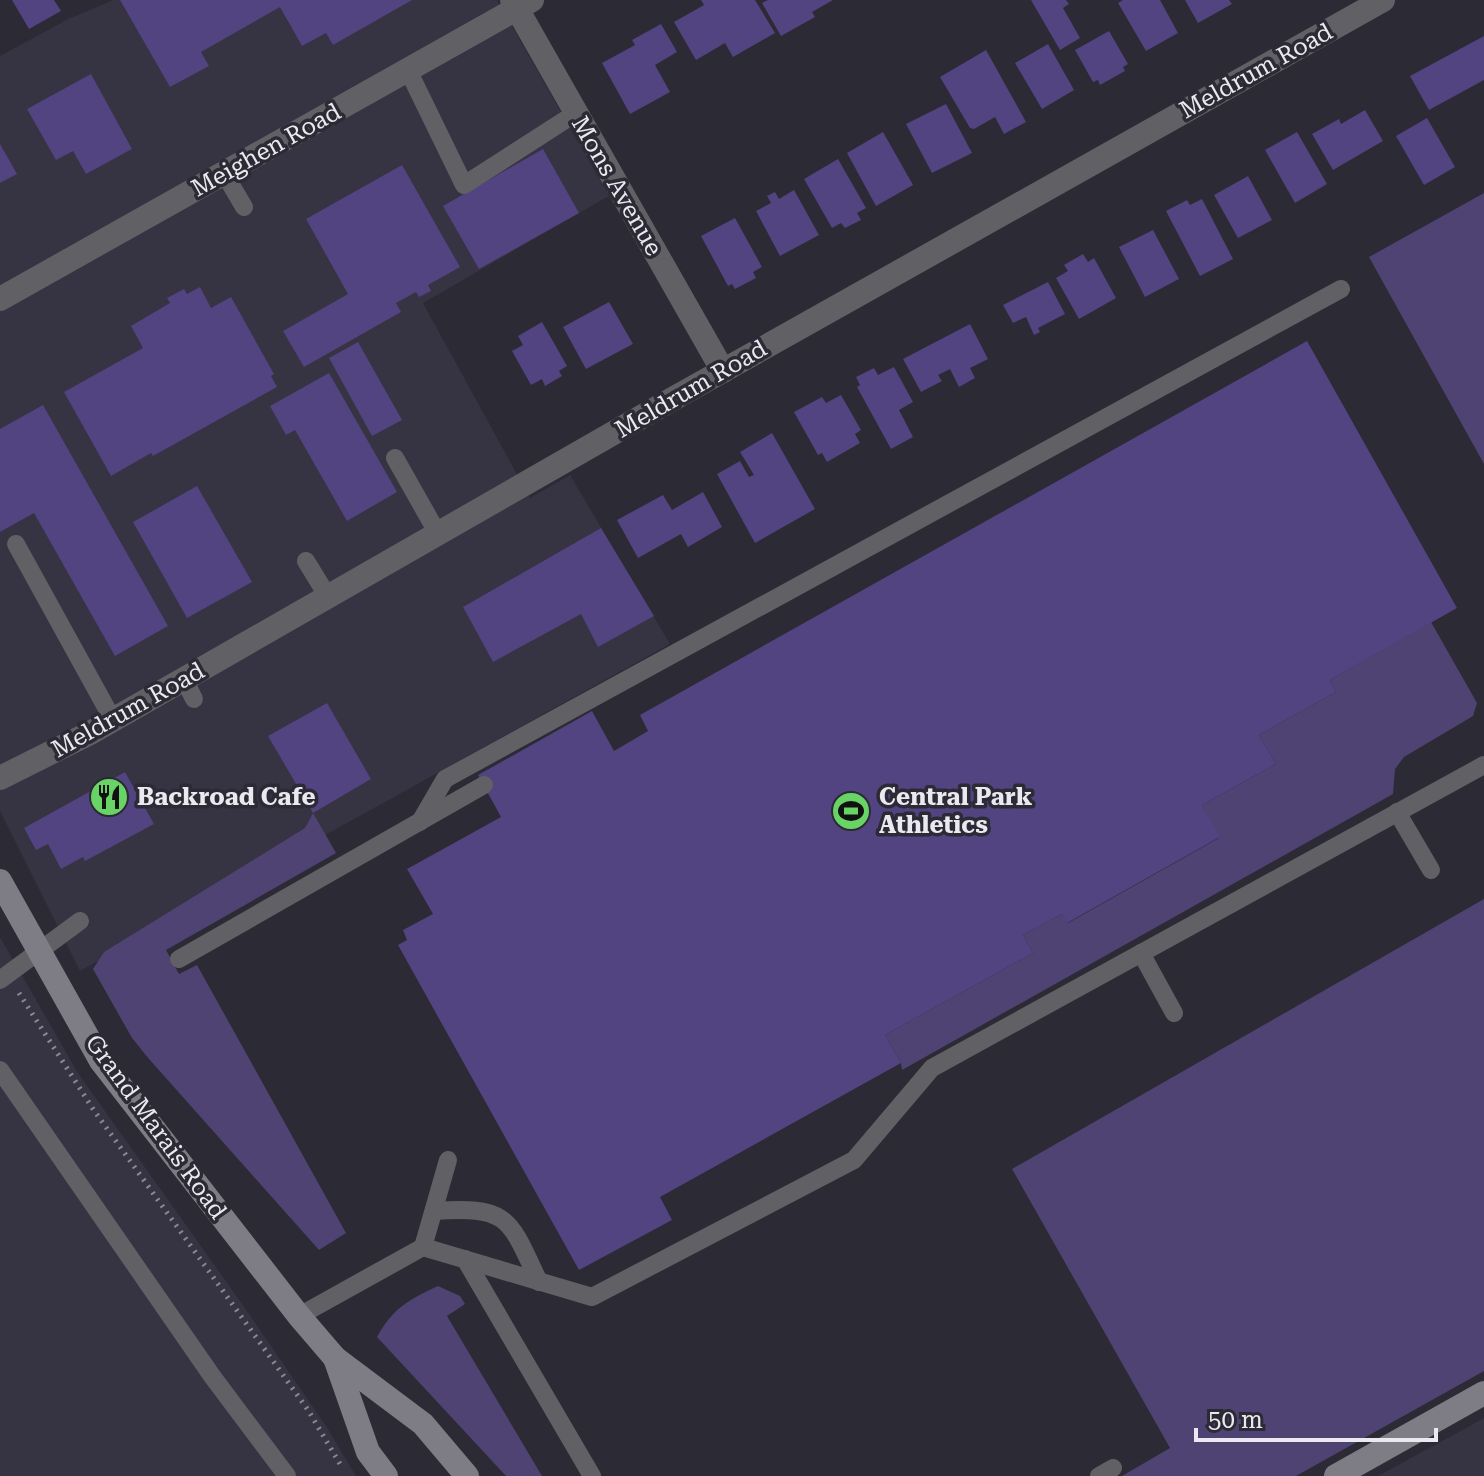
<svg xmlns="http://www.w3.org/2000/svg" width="1484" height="1476" viewBox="0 0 1484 1476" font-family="'Roboto Serif',serif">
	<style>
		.built { fill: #363343 }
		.green { fill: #4e4372 }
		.building { fill: #524381 }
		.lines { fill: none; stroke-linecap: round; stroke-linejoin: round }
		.path { stroke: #898890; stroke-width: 5; stroke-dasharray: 2 6; stroke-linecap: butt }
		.lane { stroke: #616065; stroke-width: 18 }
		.street { stroke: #616065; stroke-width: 24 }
		.secondary { stroke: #7e7d85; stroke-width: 24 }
		.labels { text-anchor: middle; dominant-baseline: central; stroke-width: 7; stroke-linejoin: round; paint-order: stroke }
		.street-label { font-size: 24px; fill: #eae9f0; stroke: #2c2a34 }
		.poi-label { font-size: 24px; font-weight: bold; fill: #eae9f0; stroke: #2c2a34; text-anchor: start }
	</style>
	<rect width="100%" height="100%" fill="#2c2a34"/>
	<g class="built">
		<path d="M 113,0 L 497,0 L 609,196 L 423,303 L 530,498 L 570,475 L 670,644 L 80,971 L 0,811 L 0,56 L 66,20 Z"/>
		<path d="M 0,937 L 78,1073 L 240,1301 L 326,1426 L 356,1476 L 0,1476 Z"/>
		<path d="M 1484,1418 L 1484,1476 L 1378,1476 Z"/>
	</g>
	<g class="green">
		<path d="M 1484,193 L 1484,464 L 1369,257 Z"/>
		<path d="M 1431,622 L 1477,703 L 1473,716 L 1404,757 L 1395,769 L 1393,794 L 902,1070 L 901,1063 L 885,1035 L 1033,953 L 1023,935 L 1062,914 L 1068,923 L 1219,838 L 1202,805 L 1276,764 L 1259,735 L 1336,692 L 1330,680 Z"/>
		<path d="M 313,813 L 336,853 L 166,950 L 179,974 L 197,965 L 346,1233 L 319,1250 L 149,1059 L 132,1038 L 93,969 L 104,952 L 305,828 Z"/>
		<path d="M 1484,899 L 1484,1371 L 1296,1476 L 1122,1476 L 1170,1448 L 1012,1169 Z"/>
		<path d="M 438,1286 L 460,1296 L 465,1304 L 447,1316 L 542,1476 L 506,1476 L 377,1337 C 393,1308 408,1300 438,1286 Z"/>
	</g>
	<g class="building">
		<path d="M 12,0 L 54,0 L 61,11 L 29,29 Z"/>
		<path d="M 120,0 L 412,0 L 333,45 L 326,33 L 302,46 L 280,7 L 201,52 L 209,66 L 170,87 Z"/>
		<path d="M 701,0 L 755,0 L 775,33 L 733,57 L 725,43 L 696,60 L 674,22 L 704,5 Z"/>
		<path d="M 768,0 L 833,0 L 812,12 L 815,17 L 781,36 L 762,3 Z"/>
		<path d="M 1031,0 L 1066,0 L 1069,4 L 1063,8 L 1080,38 L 1060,50 Z"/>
		<path d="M 1123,0 L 1160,0 L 1178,33 L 1146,51 L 1118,3 Z"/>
		<path d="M 1185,0 L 1229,0 L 1232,4 L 1198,23 Z"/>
		<path d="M 661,24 L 677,52 L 655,65 L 670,92 L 630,114 L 602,63 L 635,45 L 632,40 Z"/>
		<path d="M 1109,31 L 1128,64 L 1123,67 L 1125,71 L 1100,85 L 1098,80 L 1093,82 L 1075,50 Z"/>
		<path d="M 1484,36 L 1484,80 L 1429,110 L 1410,76 Z"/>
		<path d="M 1048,44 L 1074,90 L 1042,109 L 1015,63 Z"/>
		<path d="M 986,50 L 1026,122 L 1004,134 L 995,117 L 974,129 L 970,128 L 940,77 Z"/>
		<path d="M 91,74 L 132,149 L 86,174 L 73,151 L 56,160 L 27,109 Z"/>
		<path d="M 946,104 L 972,153 L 932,173 L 906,124 Z"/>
		<path d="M 1365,110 L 1383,141 L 1333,170 L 1312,134 L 1339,119 L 1341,124 Z"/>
		<path d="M 1427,118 L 1455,167 L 1424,185 L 1396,136 Z"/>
		<path d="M 883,132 L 913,185 L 876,206 L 847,153 Z"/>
		<path d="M 1297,132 L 1327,184 L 1295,203 L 1265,150 Z"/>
		<path d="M 0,144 L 17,174 L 0,183 Z"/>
		<path d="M 543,149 L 579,213 L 479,269 L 443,206 Z"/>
		<path d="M 838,159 L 866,208 L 857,213 L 861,220 L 845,228 L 841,223 L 832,228 L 804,179 Z"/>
		<path d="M 402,165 L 460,267 L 428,285 L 431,291 L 419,297 L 416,292 L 396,303 L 401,312 L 304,367 L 283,331 L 348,294 L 306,219 Z"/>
		<path d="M 1248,176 L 1272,220 L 1238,238 L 1214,195 Z"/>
		<path d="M 794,190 L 819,235 L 780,256 L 756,211 L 771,203 L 767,196 L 775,192 L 779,199 Z"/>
		<path d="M 1202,199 L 1233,259 L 1200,276 L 1166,211 L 1187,200 L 1190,205 Z"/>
		<path d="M 735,218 L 762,267 L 753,272 L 756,278 L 735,289 L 732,284 L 728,286 L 701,236 Z"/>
		<path d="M 1153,230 L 1179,279 L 1145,297 L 1119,247 Z"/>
		<path d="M 1083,254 L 1088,262 L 1094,258 L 1116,298 L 1079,319 L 1056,278 L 1068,271 L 1064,265 Z"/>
		<path d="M 1048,282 L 1065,314 L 1038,328 L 1040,332 L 1034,335 L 1026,317 L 1013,323 L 1003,305 Z"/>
		<path d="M 200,287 L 211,308 L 231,297 L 274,374 L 271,376 L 277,387 L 153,456 L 151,453 L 111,476 L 64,392 L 143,348 L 131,326 L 170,303 L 167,298 L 184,289 L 187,294 Z"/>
		<path d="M 609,302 L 633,344 L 586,369 L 563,327 Z"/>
		<path d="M 542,322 L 567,366 L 559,371 L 562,376 L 545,386 L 542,379 L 531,385 L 512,351 L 523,345 L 518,336 Z"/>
		<path d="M 970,324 L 988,359 L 970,368 L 975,378 L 959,387 L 950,369 L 938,375 L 942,381 L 921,392 L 903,359 Z"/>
		<path d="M 1307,341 L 1457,608 L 1330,680 L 1336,692 L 1259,735 L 1276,764 L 1202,805 L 1220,837 L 1067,923 L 1062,914 L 1023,935 L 1033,953 L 885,1035 L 901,1063 L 660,1197 L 672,1220 L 579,1270 L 398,945 L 407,940 L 403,930 L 433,914 L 407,869 L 501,817 L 478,775 L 592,711 L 614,751 L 648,731 L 640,715 Z"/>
		<path d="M 358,342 L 402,420 L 372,436 L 329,358 Z"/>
		<path d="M 894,367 L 913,402 L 899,410 L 913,437 L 891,449 L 857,387 L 860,385 L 856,377 L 874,368 L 878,375 Z"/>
		<path d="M 329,373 L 397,492 L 347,521 L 295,430 L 286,435 L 270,406 Z"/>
		<path d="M 841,395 L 861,430 L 855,434 L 860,443 L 827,462 L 822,453 L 818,455 L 794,412 L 822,397 L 826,403 Z"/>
		<path d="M 43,405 L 168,626 L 115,656 L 34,513 L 0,532 L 0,429 Z"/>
		<path d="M 772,433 L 815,509 L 755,543 L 717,474 L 740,461 L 749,477 L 754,475 L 740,452 Z"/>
		<path d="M 197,486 L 252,582 L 187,618 L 133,522 Z"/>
		<path d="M 703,492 L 722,527 L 688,547 L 681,534 L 638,558 L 617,520 L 663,495 L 672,510 Z"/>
		<path d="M 601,528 L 654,616 L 598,647 L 581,614 L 493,662 L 463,607 Z"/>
		<path d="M 327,703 L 371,779 L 313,813 L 268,736 Z"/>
		<path d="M 125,772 L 154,824 L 85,861 L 83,857 L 61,869 L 48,844 L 36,850 L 24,828 Z"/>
	</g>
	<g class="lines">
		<path class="path" d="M 19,993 L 93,1109 L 308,1410 L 340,1464"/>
		<g class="lane">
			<path d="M 408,70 L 464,185 L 576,113"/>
			<path d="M 224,173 L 244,207"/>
			<path d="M 395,458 L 438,534"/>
			<path d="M 16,544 L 113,720"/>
			<path d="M 306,561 L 328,597"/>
			<path d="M 184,679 L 194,699"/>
			<path d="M 1397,812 L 1431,870"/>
			<path d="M 420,822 L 445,779 L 1341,289"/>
			<path d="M 1141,953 L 1174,1013"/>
			<path d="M 179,959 L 484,785"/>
			<path d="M 0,980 L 80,921"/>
			<path d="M 0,1070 L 212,1376 L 287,1476"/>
			<path d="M 435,1211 C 509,1206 509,1218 539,1282"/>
			<path d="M 423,1247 L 448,1160"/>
			<path d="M 465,1259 L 592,1476"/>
			<path d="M 299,1316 L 423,1247 L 592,1297 L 854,1160 L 932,1068 L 1484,765"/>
			<path d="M 1099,1476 L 1113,1468"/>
		</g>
		<g class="street">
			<path d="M 512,0 L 723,371"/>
			<path d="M 0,299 L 532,0"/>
			<path d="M 0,778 L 90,733 L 678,396 L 1383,0"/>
		</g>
		<g class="secondary">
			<path d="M 0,881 L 101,1061 L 299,1316 L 335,1358 L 423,1424 L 467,1476"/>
			<path d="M 335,1358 L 368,1452 L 386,1476"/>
			<path d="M 1336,1476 L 1484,1393"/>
		</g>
	</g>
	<defs>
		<g id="restaurant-disc" transform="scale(2)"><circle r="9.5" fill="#68d465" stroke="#2c2a34"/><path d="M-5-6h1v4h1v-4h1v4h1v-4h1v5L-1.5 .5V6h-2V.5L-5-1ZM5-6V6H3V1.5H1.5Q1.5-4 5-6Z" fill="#111"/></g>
		<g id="stadium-disc" transform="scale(2)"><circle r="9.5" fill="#68d465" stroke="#2c2a34"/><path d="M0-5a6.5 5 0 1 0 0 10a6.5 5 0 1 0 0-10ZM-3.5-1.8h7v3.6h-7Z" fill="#111"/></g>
	</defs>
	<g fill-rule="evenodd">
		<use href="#restaurant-disc" x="109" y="797"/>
		<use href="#stadium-disc" x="851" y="811"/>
	</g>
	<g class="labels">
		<g class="street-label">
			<text transform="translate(1256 71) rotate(-29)">Meldrum Road</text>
			<text transform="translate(266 150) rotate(-29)">Meighen Road</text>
			<text transform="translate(617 186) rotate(60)">Mons Avenue</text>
			<text transform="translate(691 389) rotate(-30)">Meldrum Road</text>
			<text transform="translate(128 710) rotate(-29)">Meldrum Road</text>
			<text transform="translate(156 1127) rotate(54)">Grand Marais Road</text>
		</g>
		<g class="poi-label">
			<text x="137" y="797">Backroad Cafe</text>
			<text x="879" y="797">Central Park<tspan x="879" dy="28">Athletics</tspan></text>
		</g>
	</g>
	<path d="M1196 1428v12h240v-12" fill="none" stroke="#eae9f0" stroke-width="4"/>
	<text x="1208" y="1428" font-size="24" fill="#eae9f0" stroke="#2c2a34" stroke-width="6" paint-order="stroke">50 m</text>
</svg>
